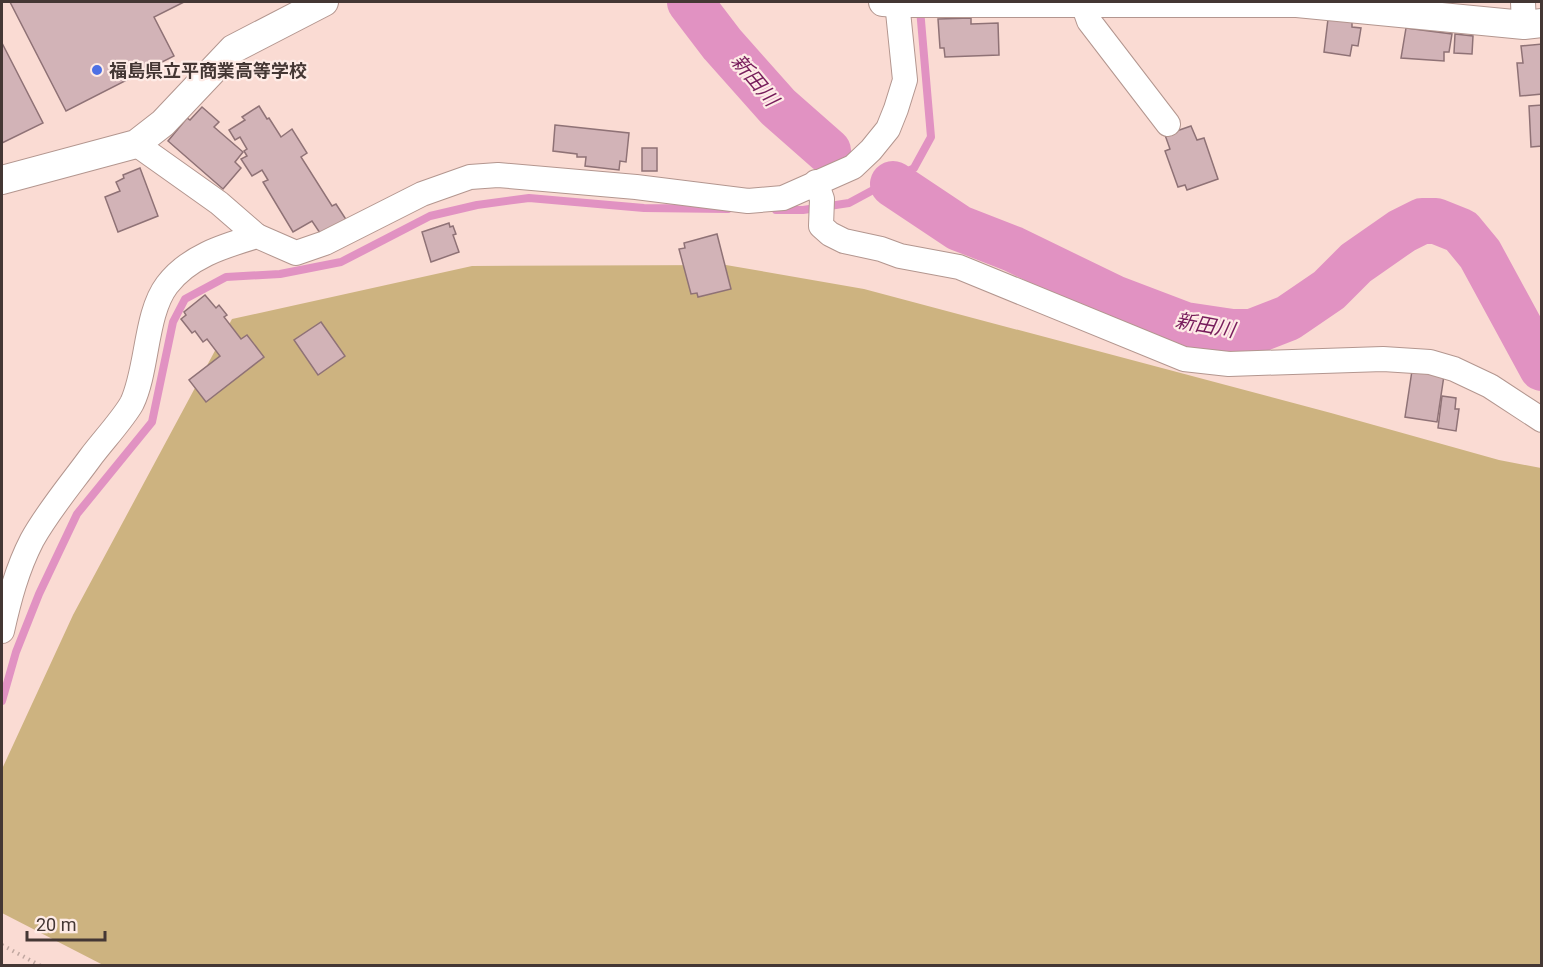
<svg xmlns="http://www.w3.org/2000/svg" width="1543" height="967" viewBox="0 0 1543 967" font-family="Roboto,'Noto Sans JP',sans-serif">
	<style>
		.green { fill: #cdb380 }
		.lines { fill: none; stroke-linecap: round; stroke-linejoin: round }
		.stream { stroke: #e192c2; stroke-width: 8 }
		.river { stroke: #e192c2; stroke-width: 46 }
		.building { fill: #d2b3b7; stroke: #8f7276; stroke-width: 1.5 }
		.minor-casing { stroke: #b3968f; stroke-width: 26 }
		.tertiary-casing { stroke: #b3968f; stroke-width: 30 }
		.path { stroke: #c0a7a0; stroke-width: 4; stroke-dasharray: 1.5 4.5; stroke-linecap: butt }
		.minor { stroke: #fff; stroke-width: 24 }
		.tertiary { stroke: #fff; stroke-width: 28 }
		.poi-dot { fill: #4d70e4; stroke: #feebe6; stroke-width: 2 }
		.labels { text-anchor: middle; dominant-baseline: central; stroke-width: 4.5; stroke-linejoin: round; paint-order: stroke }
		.poi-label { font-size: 18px; font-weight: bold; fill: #443734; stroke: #feebe6; text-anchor: start }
		.water-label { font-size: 20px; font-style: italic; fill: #771c5b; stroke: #feebe6 }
	</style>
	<rect width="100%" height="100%" fill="#fadbd3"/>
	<path class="green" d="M 726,265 L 864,289 L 1331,413 L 1499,460 L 1541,468 L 1541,965 L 105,966 L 2,913 L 2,769 L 73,615 L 232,319 L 472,266 Z"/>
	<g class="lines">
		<g class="stream">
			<path d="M 776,210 L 803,210 L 849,203 L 914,168 L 931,137 L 920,9"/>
			<path d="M 2,701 L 16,652 L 39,594 L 77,514 L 152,422 L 173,322 L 185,299 L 226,277 L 280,274 L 341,262 L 430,216 L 477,205 L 529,198 L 644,208 L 728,209"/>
		</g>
		<g class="river">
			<path d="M 690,2 L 722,44 L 778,107 L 828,151"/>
			<path d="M 893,184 L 959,228 L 1013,249 L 1114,298 L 1185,325 L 1232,332 L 1252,332 L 1288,318 L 1329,290 L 1356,263 L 1402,231 L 1422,221 L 1436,221 L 1461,231 L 1480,254 L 1542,368"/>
		</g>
	</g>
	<g class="building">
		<path d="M 10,2 L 184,2 L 154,17 L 174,56 L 66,111 Z"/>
		<path d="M 971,18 L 971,24 L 998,23 L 999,55 L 945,57 L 944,48 L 940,48 L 938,19 Z"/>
		<path d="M 1328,19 L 1352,22 L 1352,27 L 1361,28 L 1358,46 L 1352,45 L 1350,56 L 1324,52 Z"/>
		<path d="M 1406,28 L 1452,34 L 1449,52 L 1444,52 L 1444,61 L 1401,58 Z"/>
		<path d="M 1455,34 L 1473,36 L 1472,54 L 1454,53 Z"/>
		<path d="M 2,43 L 43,123 L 2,143 Z"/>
		<path d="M 1542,44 L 1542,94 L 1520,96 L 1517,63 L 1523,63 L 1521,46 Z"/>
		<path d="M 1542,105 L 1542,146 L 1531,147 L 1529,106 Z"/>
		<path d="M 259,106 L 267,119 L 269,118 L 281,137 L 292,129 L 307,153 L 301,157 L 332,206 L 336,204 L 347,221 L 322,236 L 312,221 L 293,232 L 263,182 L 268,180 L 262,170 L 252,176 L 241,159 L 247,156 L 244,151 L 247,149 L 240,137 L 235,140 L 229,130 L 245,120 L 242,117 Z"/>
		<path d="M 202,107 L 219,122 L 214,127 L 243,152 L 235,162 L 241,168 L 223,189 L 168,141 L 187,118 L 190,120 Z"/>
		<path d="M 555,125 L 629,133 L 626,162 L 620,161 L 619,170 L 585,166 L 586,157 L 577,157 L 577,154 L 553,151 Z"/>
		<path d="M 1191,126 L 1197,140 L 1204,138 L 1218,179 L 1187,190 L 1185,185 L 1178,187 L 1165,151 L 1170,149 L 1165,135 Z"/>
		<rect x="642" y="148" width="15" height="23"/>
		<path d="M 140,168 L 158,216 L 118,232 L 105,197 L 120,191 L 116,182 L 124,178 L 123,175 Z"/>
		<path d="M 449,223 L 450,227 L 453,226 L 456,234 L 453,235 L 459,252 L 431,262 L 422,232 Z"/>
		<path d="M 717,234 L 731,289 L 698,297 L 697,293 L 691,294 L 679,249 L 685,248 L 684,243 Z"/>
		<path d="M 205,295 L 216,308 L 219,305 L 227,315 L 224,317 L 241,339 L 247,335 L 264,357 L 206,402 L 189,380 L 220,356 L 207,339 L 203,342 L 195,331 L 192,333 L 181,319 L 186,315 L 184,312 Z"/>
		<path d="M 321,322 L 345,356 L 318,375 L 294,340 Z"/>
		<path d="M 1413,364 L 1445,369 L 1437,422 L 1405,417 Z"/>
		<path d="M 1442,396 L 1456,398 L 1455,409 L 1459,409 L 1456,431 L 1438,428 Z"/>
	</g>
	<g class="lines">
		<g class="minor-casing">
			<g id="minor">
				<path d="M 1523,2 L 1524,25"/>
				<path d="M 1083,4 L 1089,21 L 1168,124"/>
				<path d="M 136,144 L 219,203 L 257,236"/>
				<path d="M 816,182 L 822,199 L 821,226 L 830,234 L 844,241 L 881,249 L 900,256 L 959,267 L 1184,359 L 1229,364 L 1383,359 L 1430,362 L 1454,369 L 1490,386 L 1542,420"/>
				<path d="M 2,631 C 9,600 17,569 32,540 C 48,511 71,484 90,458 C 101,443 124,418 132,403 C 148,369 145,314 167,285 C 189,256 224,246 257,236 L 296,253 L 325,243 L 422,194 L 470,177 L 498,175 L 636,187 L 748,201 L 783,198 L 853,167 L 871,150 L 888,129 L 896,109 L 905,80 L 897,2"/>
			</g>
		</g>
		<g class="tertiary-casing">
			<g id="tertiary">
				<path d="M 883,2 L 897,3 L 1297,3 L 1524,25 L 1542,23"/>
				<path d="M 2,180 L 136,144 L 163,123 L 233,49 L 324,2"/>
			</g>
		</g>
		<path class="path" d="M 2,945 L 41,966"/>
		<use href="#minor" class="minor"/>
		<use href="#tertiary" class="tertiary"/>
	</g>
	<circle class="poi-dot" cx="97" cy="70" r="6"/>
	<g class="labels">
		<g class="poi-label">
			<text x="109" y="70">福島県立平商業高等学校</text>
		</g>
		<g class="water-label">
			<text transform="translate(755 80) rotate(50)">新田川</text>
			<text transform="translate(1205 325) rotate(10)">新田川</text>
		</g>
	</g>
	<rect width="1543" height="967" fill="none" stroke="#443734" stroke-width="6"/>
	<path d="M27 931v9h78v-9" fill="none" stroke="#443734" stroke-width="3"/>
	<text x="36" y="931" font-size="18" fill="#443734" stroke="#feebe6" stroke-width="4.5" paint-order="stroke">20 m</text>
</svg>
